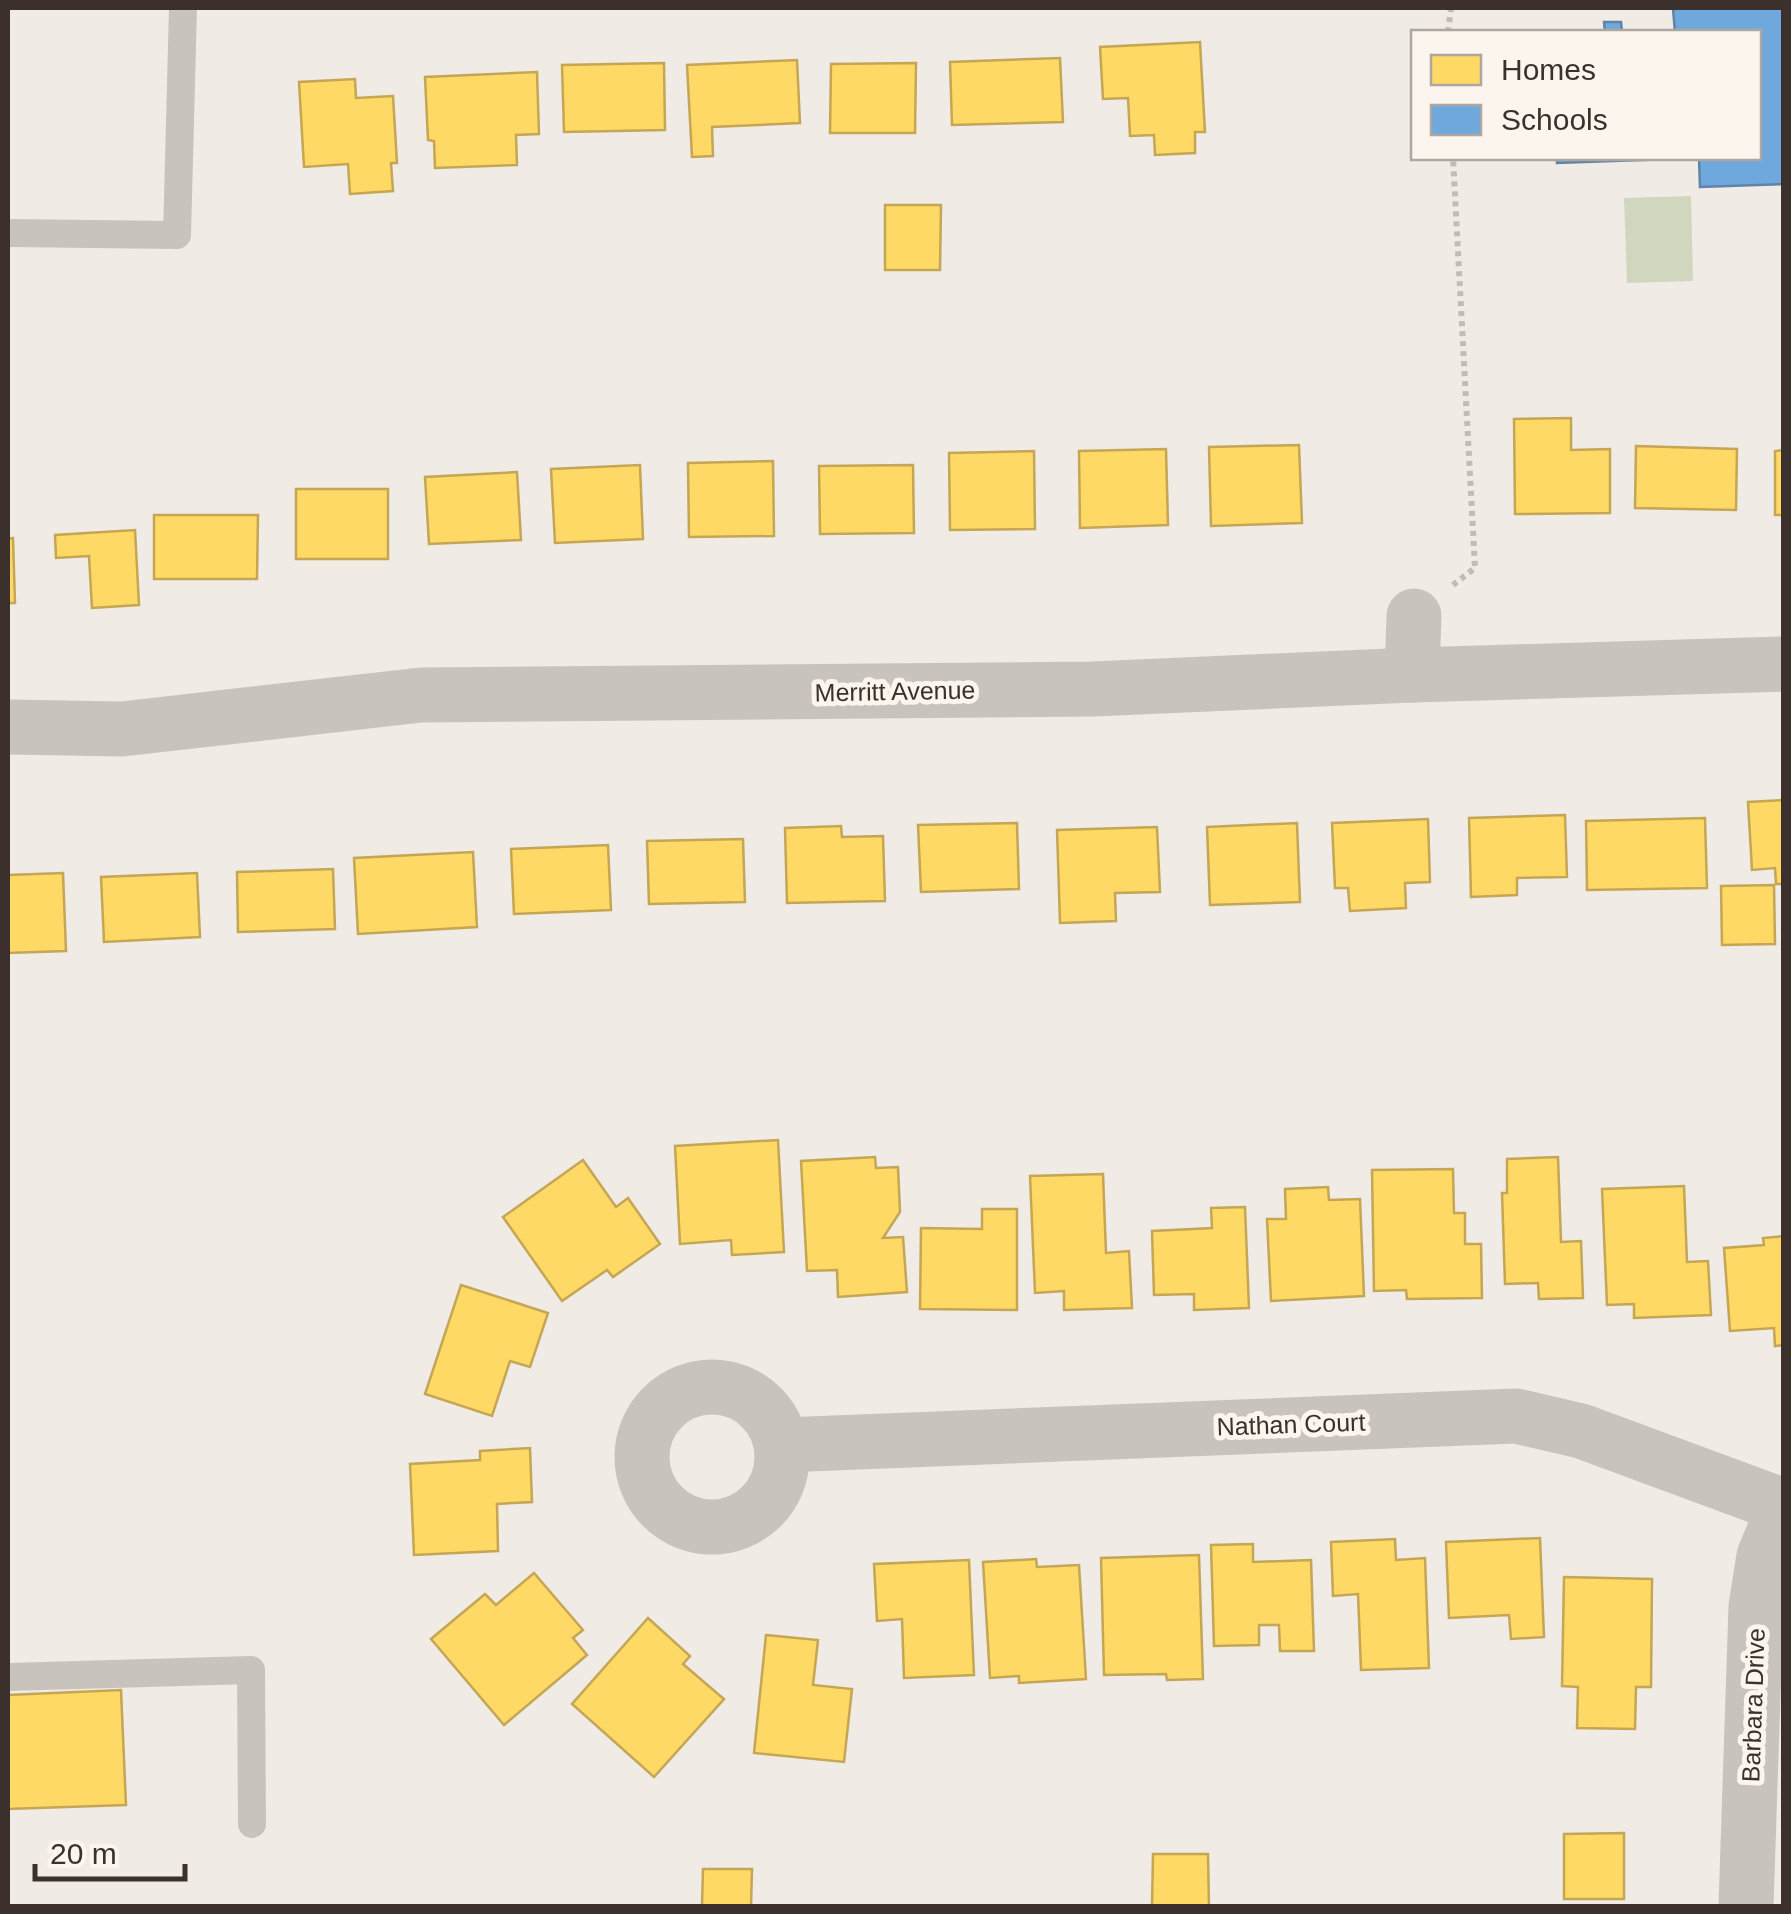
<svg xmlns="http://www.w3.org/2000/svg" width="1791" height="1914" viewBox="0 0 1791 1914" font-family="Arial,sans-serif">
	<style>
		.green { fill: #d1d6bf }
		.homes { fill: #ffd966; stroke: #c4a654; stroke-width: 2.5 }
		.schools { fill: #6fa8dc; stroke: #5f84a7; stroke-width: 2.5 }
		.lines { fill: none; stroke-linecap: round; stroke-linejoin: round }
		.path { stroke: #c2bbb6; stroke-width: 6; stroke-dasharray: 5 5; stroke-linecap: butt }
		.lane { stroke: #c9c3be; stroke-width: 28 }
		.street { stroke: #c9c3be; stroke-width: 55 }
		.labels { text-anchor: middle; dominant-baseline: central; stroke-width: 10; stroke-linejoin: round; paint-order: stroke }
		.street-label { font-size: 25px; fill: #3b302b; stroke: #fbf5ee }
	</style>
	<rect width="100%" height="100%" fill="#f0ebe5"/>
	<path class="green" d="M 1691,196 L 1693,281 L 1627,283 L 1624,198 Z"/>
	<g class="homes">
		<path d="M 1200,42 L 1205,132 L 1195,132 L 1195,153 L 1155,155 L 1154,135 L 1130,136 L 1128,98 L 1103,99 L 1100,47 Z"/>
		<path d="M 1060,58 L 1063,122 L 952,125 L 950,62 Z"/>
		<path d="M 797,60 L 800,123 L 712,127 L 713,156 L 692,157 L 687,65 Z"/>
		<path d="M 664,63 L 665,130 L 564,132 L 562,65 Z"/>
		<path d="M 916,63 L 915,133 L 830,133 L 831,64 Z"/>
		<path d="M 537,72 L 539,134 L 516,135 L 517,165 L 435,168 L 434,141 L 428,140 L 425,77 Z"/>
		<path d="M 355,79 L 356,98 L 393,96 L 397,163 L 391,163 L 393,191 L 350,194 L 348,164 L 304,167 L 299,82 Z"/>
		<path d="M 885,205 L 941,205 L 940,270 L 885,270 Z"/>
		<path d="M 1571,418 L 1571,450 L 1610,449 L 1610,513 L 1515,514 L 1514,419 Z"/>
		<path d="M 1299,445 L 1302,523 L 1211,526 L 1209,447 Z"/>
		<path d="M 1636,446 L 1737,449 L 1736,510 L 1635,508 Z"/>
		<path d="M 1166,449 L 1168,525 L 1080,528 L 1079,451 Z"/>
		<path d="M 1784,450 L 1784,515 L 1775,515 L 1775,451 Z"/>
		<path d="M 1034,451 L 1035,529 L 950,530 L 949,453 Z"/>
		<path d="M 773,461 L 774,536 L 689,537 L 688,463 Z"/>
		<path d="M 640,465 L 643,539 L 555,543 L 551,469 Z"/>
		<path d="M 913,465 L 914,533 L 820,534 L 819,466 Z"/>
		<path d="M 517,472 L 521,540 L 429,544 L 425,477 Z"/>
		<rect x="296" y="489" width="92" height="70"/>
		<path d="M 154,515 L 258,515 L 257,579 L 154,579 Z"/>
		<path d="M 135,530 L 139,605 L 92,608 L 89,556 L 56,558 L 55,535 Z"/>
		<path d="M 13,538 L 15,603 L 8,603 L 8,539 Z"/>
		<path d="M 1784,800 L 1784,884 L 1776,884 L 1775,868 L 1752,870 L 1748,802 Z"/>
		<path d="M 1565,815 L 1567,877 L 1517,878 L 1517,895 L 1471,897 L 1469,818 Z"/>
		<path d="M 1705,818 L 1707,888 L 1587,890 L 1586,821 Z"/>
		<path d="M 1428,819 L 1430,882 L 1405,883 L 1406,908 L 1350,911 L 1348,888 L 1335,888 L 1332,823 Z"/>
		<path d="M 1017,823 L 1019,889 L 921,892 L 918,825 Z"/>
		<path d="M 1297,823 L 1300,902 L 1210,905 L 1207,827 Z"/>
		<path d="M 841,826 L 842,837 L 883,836 L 885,901 L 787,903 L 785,828 Z"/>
		<path d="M 1157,827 L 1160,892 L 1115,893 L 1116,921 L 1060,923 L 1057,830 Z"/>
		<path d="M 743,839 L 745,902 L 649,904 L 647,841 Z"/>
		<path d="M 608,845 L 611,910 L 514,914 L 511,849 Z"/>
		<path d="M 473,852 L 477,927 L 358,934 L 354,858 Z"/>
		<path d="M 333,869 L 335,929 L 238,932 L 237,872 Z"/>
		<path d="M 63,873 L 66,951 L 8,953 L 8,875 Z"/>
		<path d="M 197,873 L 200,937 L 104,942 L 101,877 Z"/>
		<path d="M 1774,885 L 1775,944 L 1722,945 L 1721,886 Z"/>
		<path d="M 778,1140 L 784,1252 L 732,1255 L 731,1240 L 680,1244 L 675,1146 Z"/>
		<path d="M 875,1157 L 876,1168 L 898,1167 L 900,1212 L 883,1238 L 903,1237 L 907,1292 L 838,1297 L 837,1270 L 807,1271 L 801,1161 Z"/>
		<path d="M 1558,1157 L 1561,1242 L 1581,1241 L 1583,1298 L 1539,1299 L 1538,1283 L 1505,1284 L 1502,1193 L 1507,1193 L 1507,1159 Z"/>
		<path d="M 583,1160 L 616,1207 L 628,1198 L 660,1244 L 613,1277 L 607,1270 L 562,1301 L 503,1217 Z"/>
		<path d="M 1453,1169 L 1454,1213 L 1465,1213 L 1465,1244 L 1481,1244 L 1482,1298 L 1407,1299 L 1406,1290 L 1374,1291 L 1372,1170 Z"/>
		<path d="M 1103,1174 L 1106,1253 L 1129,1251 L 1132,1308 L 1064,1310 L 1064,1291 L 1035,1293 L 1030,1176 Z"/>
		<path d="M 1684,1186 L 1687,1262 L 1708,1261 L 1711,1315 L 1634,1318 L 1634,1304 L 1607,1305 L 1602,1189 Z"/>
		<path d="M 1328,1187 L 1329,1200 L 1360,1199 L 1364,1296 L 1271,1301 L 1267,1219 L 1286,1219 L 1285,1189 Z"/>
		<path d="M 1245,1207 L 1249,1308 L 1194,1310 L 1194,1294 L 1154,1295 L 1152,1231 L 1212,1228 L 1211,1208 Z"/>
		<path d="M 982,1209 L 1017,1209 L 1017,1310 L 920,1309 L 921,1228 L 982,1229 Z"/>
		<path d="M 1784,1236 L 1784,1345 L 1775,1346 L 1774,1328 L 1730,1331 L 1724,1248 L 1764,1245 L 1763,1238 Z"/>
		<path d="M 461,1285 L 548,1313 L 530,1367 L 510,1361 L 492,1416 L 425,1394 Z"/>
		<path d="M 530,1448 L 532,1502 L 497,1504 L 498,1551 L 414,1555 L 410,1464 L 480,1460 L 480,1451 Z"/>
		<path d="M 1540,1538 L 1544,1637 L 1511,1639 L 1509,1615 L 1449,1618 L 1446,1542 Z"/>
		<path d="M 1395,1539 L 1396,1560 L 1425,1558 L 1429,1668 L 1361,1670 L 1358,1594 L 1333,1596 L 1331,1542 Z"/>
		<path d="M 1253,1544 L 1253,1562 L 1311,1560 L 1314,1651 L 1280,1651 L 1279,1625 L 1259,1625 L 1259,1645 L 1214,1646 L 1211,1545 Z"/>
		<path d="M 1199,1555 L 1203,1679 L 1167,1680 L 1166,1674 L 1104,1675 L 1101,1558 Z"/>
		<path d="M 1036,1559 L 1037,1567 L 1079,1565 L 1086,1679 L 1019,1683 L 1019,1676 L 990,1678 L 983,1562 Z"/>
		<path d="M 969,1560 L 974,1675 L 904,1678 L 902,1619 L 877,1621 L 874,1564 Z"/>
		<path d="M 534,1573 L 583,1630 L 573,1638 L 587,1655 L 504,1725 L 431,1639 L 485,1594 L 496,1605 Z"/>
		<path d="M 1564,1577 L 1652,1579 L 1651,1687 L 1636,1687 L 1635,1729 L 1577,1728 L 1578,1687 L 1562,1686 Z"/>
		<path d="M 648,1618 L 690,1656 L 683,1664 L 724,1699 L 654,1777 L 572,1704 Z"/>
		<path d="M 766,1635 L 818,1640 L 813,1685 L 852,1689 L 844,1762 L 754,1753 Z"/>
		<path d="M 121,1690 L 126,1805 L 8,1809 L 8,1695 Z"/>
		<path d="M 1624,1833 L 1624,1899 L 1564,1899 L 1564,1834 Z"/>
		<path d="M 1153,1854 L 1208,1854 L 1209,1906 L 1152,1906 Z"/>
		<path d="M 703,1869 L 752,1869 L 751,1906 L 702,1906 Z"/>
	</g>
	<g class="schools">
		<path d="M 1693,8 L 1784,8 L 1784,184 L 1700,187 L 1699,158 L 1557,163 L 1557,158 L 1758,158 L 1758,32 L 1675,32 L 1673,9 Z"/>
		<path d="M 1604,22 L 1621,22 L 1622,32 L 1605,32 Z"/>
	</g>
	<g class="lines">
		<g class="path">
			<path d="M 1448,32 L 1451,8"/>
			<path d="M 1453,585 L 1475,568 L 1453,158"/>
		</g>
		<g class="lane">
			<path d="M 8,233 L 177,235 L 183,8"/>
			<path d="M 8,1677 L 251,1670 L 252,1824"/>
		</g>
		<g class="street">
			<path d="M 1412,675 L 1414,616"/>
			<path d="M 8,727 L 122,729 L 421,695 L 1093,689 L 1412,675 L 1784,664"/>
			<circle cx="712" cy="1457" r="70"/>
			<path d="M 783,1445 L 1516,1416 L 1581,1431 L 1784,1506"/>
			<path d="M 1746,1906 L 1756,1606 L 1764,1556 L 1784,1508"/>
		</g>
	</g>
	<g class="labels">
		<g class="street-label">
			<text transform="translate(895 691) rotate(-1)">Merritt Avenue</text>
			<text transform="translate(1291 1424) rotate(-2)">Nathan Court</text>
			<text transform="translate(1753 1705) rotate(-88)">Barbara Drive</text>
		</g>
	</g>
	<rect width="1791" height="1914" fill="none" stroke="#3b302b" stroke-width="20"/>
	<rect x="1411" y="30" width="350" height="130" fill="#fbf5ee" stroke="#aea6a0" stroke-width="2.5"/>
	<rect x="1431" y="55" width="50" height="30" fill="#ffd966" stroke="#aea6a0" stroke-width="2.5"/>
	<text x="1501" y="80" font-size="30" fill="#3b302b">Homes</text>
	<rect x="1431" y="105" width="50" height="30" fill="#6fa8dc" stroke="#aea6a0" stroke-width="2.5"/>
	<text x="1501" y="130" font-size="30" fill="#3b302b">Schools</text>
	<path d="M35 1864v15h150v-15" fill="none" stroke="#3b302b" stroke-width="5"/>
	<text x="50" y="1864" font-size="30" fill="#3b302b" stroke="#fbf5ee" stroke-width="8" paint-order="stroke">20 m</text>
</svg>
